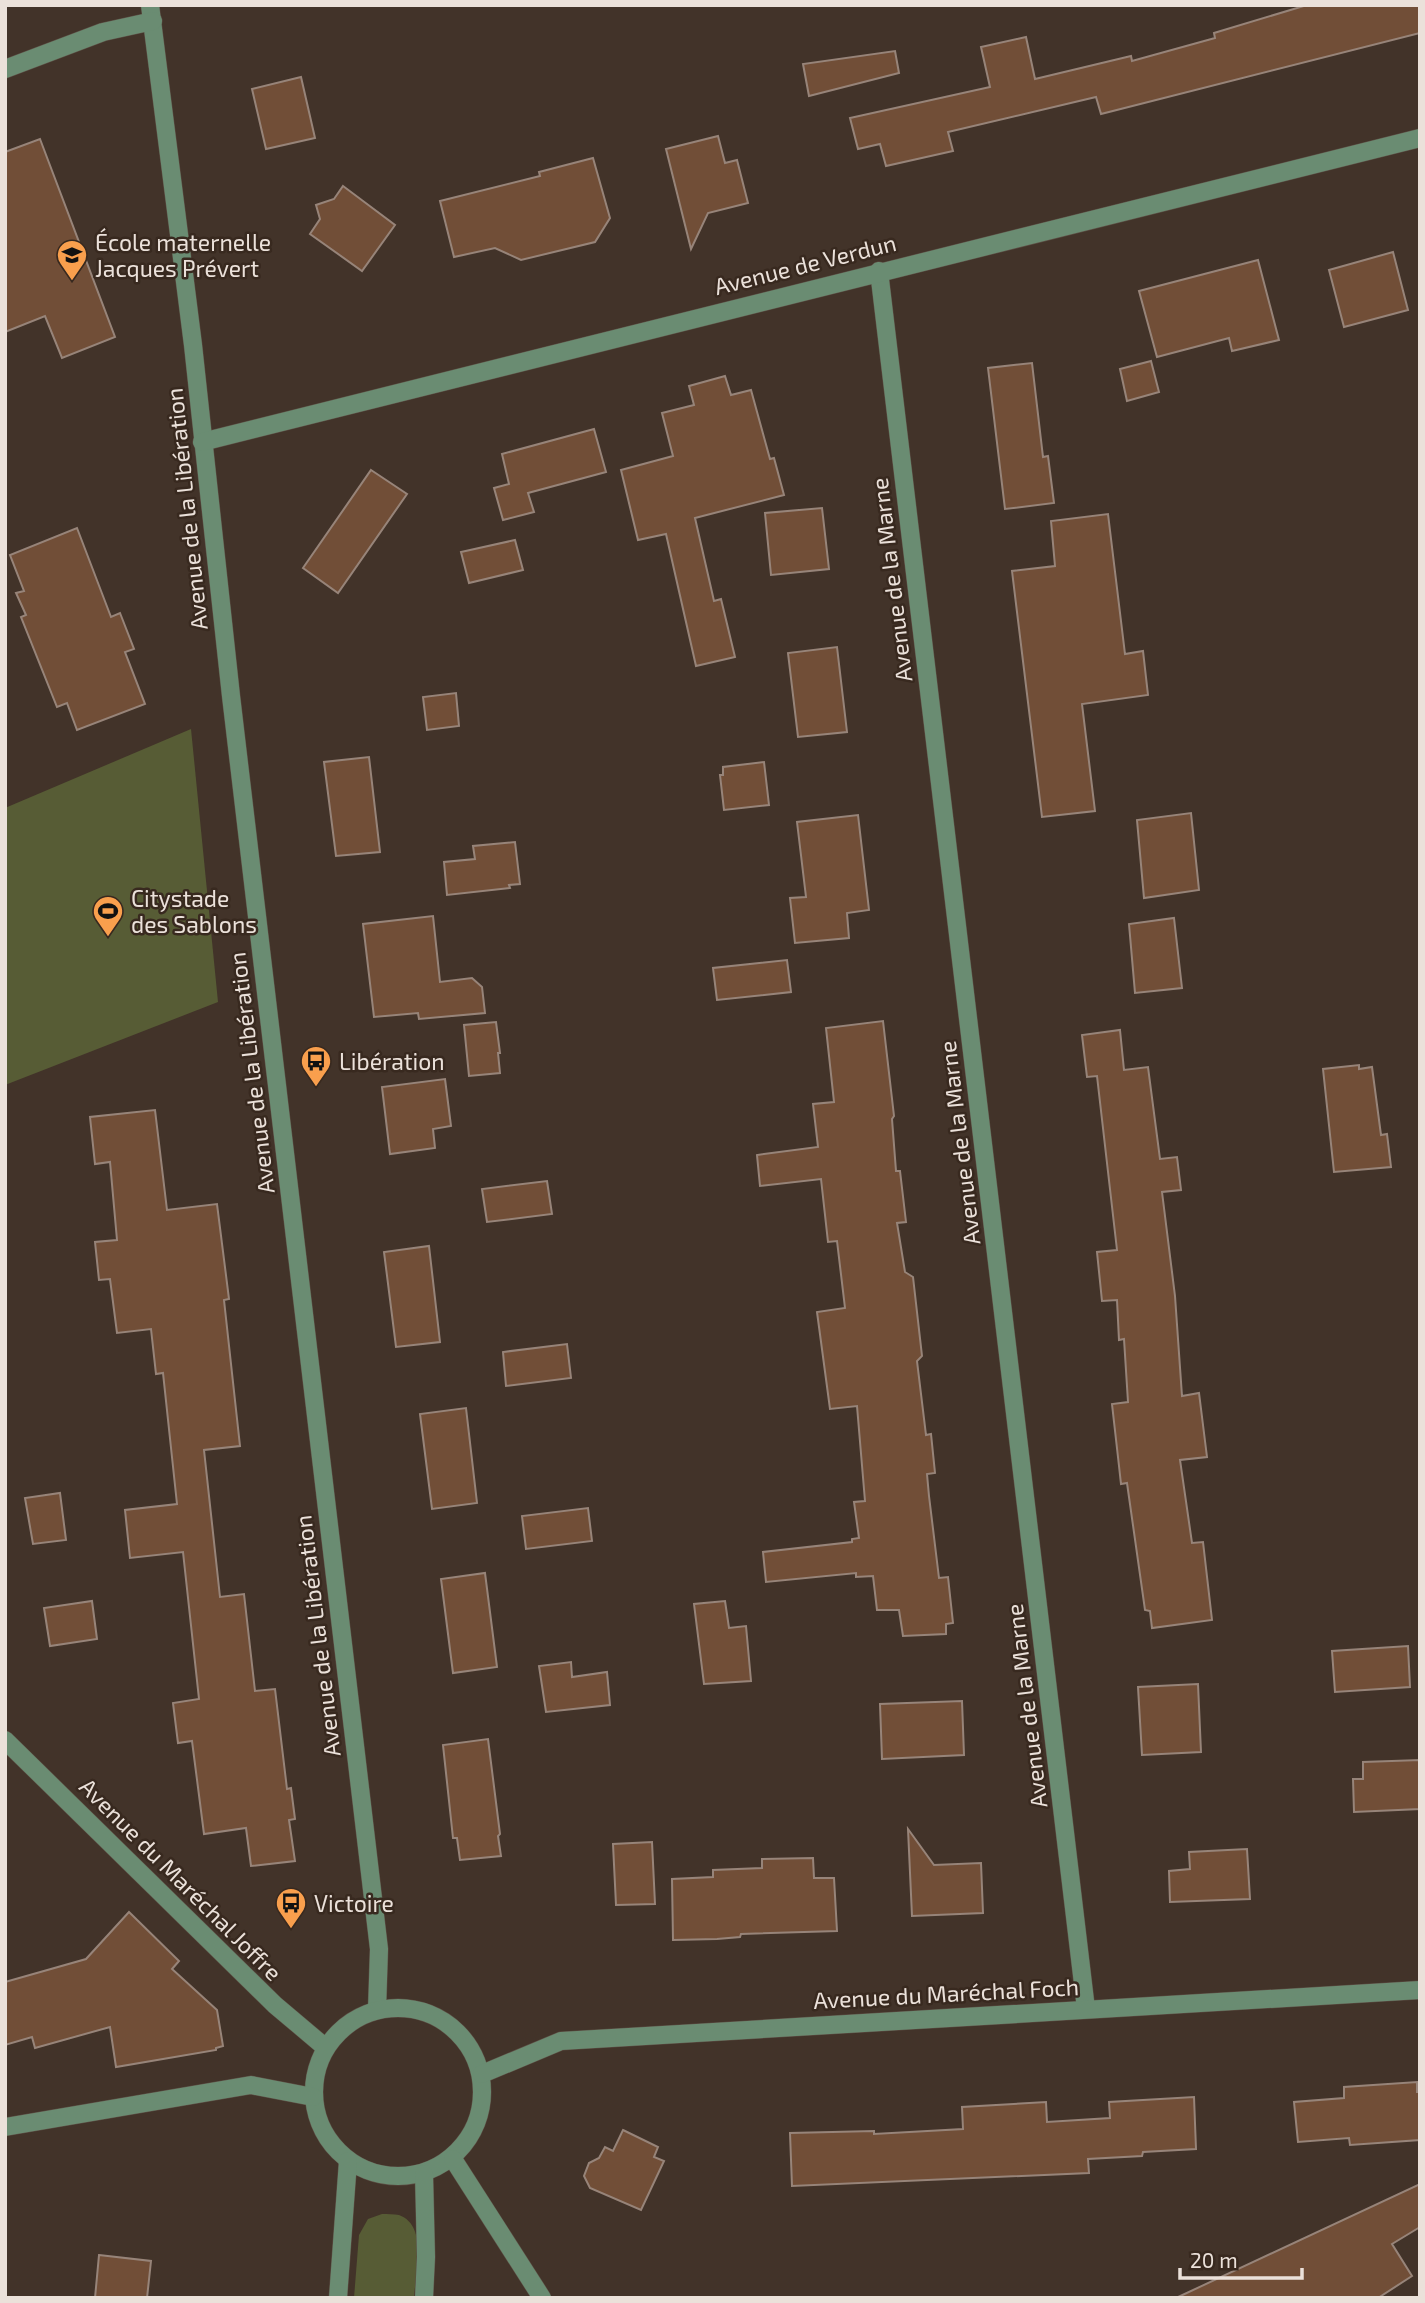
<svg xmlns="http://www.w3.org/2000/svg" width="1425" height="2303" viewBox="0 0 1425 2303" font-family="'Exo 2',sans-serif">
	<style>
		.green { fill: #575c35 }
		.building { fill: #714e37; stroke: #978479; stroke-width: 2 }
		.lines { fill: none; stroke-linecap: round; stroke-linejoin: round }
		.minor-casing { stroke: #5d4f45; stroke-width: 19 }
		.minor { stroke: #6a8c72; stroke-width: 18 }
		.labels { text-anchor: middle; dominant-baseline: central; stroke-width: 5; stroke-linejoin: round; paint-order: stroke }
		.poi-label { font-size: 23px; fill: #ebe1da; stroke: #38291f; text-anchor: start }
		.street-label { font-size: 23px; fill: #ebe1da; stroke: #38291f }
	</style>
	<rect width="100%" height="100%" fill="#423329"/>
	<g class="green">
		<path d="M 191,729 L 218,1002 L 5,1085 L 5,808 Z"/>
		<path d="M 382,2214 C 387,2214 394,2214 399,2215 C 429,2226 415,2275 414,2298 L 354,2298 L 359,2235 L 368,2219 Z"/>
	</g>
	<g class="building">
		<path d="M 1307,5 L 1420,5 L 1420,33 L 1101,114 L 1096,97 L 948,132 L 953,151 L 886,166 L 880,144 L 858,149 L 850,118 L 990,87 L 981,47 L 1026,37 L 1035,79 L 1131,56 L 1132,61 L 1215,38 L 1214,33 Z"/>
		<path d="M 895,51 L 899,73 L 809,96 L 803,64 Z"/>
		<path d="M 301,77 L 315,138 L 266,149 L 252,89 Z"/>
		<path d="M 718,136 L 725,163 L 737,160 L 748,203 L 708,213 L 691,249 L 666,149 Z"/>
		<path d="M 40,139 L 115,337 L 62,358 L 45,316 L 5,332 L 5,152 Z"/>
		<path d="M 593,158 L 610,218 L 595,242 L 521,260 L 495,248 L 454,257 L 440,201 L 540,176 L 539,172 Z"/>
		<path d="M 343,186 L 395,225 L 362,271 L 310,234 L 320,219 L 316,205 L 334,199 Z"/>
		<path d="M 1393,252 L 1408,310 L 1344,327 L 1329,270 Z"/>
		<path d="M 1258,260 L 1279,340 L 1232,351 L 1229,338 L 1157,357 L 1139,291 Z"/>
		<path d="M 1151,361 L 1159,392 L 1127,401 L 1120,369 Z"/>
		<path d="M 1032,363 L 1043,457 L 1048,456 L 1054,503 L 1005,509 L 988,368 Z"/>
		<path d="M 725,376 L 731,395 L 751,390 L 770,459 L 774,458 L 784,495 L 695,518 L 714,601 L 721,599 L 735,657 L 696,666 L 666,534 L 638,540 L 621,470 L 673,456 L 662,413 L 694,405 L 689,386 Z"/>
		<path d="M 594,429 L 606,472 L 528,493 L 534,512 L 503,520 L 494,488 L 509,484 L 502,454 Z"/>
		<path d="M 371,470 L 407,494 L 338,593 L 303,568 Z"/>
		<path d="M 822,508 L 829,569 L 771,575 L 765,513 Z"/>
		<path d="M 1108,514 L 1125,654 L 1143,651 L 1148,695 L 1082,704 L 1095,811 L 1042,817 L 1012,571 L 1055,566 L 1051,521 Z"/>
		<path d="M 77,528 L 111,617 L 120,613 L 134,649 L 125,652 L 145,704 L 77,730 L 67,703 L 57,707 L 21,617 L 26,615 L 16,593 L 24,591 L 10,555 Z"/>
		<path d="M 515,540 L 523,570 L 469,583 L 461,552 Z"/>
		<path d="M 837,647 L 847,732 L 798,737 L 788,653 Z"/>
		<path d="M 456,693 L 459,726 L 427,730 L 423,697 Z"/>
		<path d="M 369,757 L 380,852 L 336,856 L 324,762 Z"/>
		<path d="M 764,762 L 769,805 L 724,810 L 720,775 L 723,775 L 723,767 Z"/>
		<path d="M 1191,813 L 1199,890 L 1144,898 L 1137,820 Z"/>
		<path d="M 858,815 L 869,910 L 847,913 L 849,938 L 795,943 L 790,898 L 806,897 L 797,822 Z"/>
		<path d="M 515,842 L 520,884 L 509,885 L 510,888 L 447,895 L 444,862 L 475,859 L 473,846 Z"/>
		<path d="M 433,916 L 440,982 L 472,978 L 482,987 L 485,1013 L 419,1019 L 418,1013 L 374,1017 L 363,924 Z"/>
		<path d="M 1174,918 L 1182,988 L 1135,993 L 1129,924 Z"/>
		<path d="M 787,960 L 791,992 L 717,1000 L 713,968 Z"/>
		<path d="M 883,1021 L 894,1116 L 892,1119 L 896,1171 L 900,1171 L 906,1222 L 897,1223 L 905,1272 L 913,1277 L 922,1356 L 917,1361 L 926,1435 L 931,1434 L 935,1473 L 927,1474 L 929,1496 L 939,1578 L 948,1577 L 953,1623 L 946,1624 L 946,1634 L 903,1636 L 899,1610 L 877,1610 L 873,1576 L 856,1577 L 856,1573 L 766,1582 L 763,1552 L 852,1542 L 852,1539 L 859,1538 L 854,1502 L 865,1501 L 857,1406 L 830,1409 L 817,1312 L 845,1308 L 837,1241 L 828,1242 L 821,1179 L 760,1186 L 757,1155 L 818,1147 L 813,1104 L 834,1102 L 826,1028 Z"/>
		<path d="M 496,1022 L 500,1053 L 498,1053 L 500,1073 L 469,1076 L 464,1025 Z"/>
		<path d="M 1120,1030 L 1124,1070 L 1148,1067 L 1160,1159 L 1177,1157 L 1181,1190 L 1162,1192 L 1175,1296 L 1182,1396 L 1199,1393 L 1207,1457 L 1180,1460 L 1192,1543 L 1203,1542 L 1212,1620 L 1152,1628 L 1150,1611 L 1145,1610 L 1127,1483 L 1121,1484 L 1119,1466 L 1112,1404 L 1128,1402 L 1124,1339 L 1119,1340 L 1117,1300 L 1102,1301 L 1097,1252 L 1117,1250 L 1097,1076 L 1087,1077 L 1082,1035 Z"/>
		<path d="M 1359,1065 L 1359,1069 L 1372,1067 L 1381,1135 L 1387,1134 L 1391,1167 L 1334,1172 L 1323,1069 Z"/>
		<path d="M 445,1079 L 451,1126 L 433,1129 L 435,1148 L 390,1154 L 382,1087 Z"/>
		<path d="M 155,1110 L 167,1210 L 217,1204 L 229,1299 L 224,1300 L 240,1446 L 204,1450 L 220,1597 L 244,1594 L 255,1691 L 275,1689 L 287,1789 L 291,1788 L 295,1819 L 289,1820 L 295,1861 L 251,1866 L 246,1828 L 204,1834 L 192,1741 L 178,1743 L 173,1703 L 199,1699 L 183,1552 L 130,1558 L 125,1510 L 177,1504 L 163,1373 L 156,1374 L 151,1329 L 117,1333 L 110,1279 L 99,1280 L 95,1242 L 117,1240 L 110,1162 L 95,1164 L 90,1117 Z"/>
		<path d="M 547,1181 L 552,1214 L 487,1222 L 482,1189 Z"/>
		<path d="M 429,1246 L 440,1342 L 396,1347 L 384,1252 Z"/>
		<path d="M 567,1344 L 571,1378 L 506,1386 L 503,1352 Z"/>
		<path d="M 466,1408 L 477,1503 L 432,1509 L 420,1414 Z"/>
		<path d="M 60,1493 L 66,1540 L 33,1544 L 25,1498 Z"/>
		<path d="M 588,1508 L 592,1541 L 526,1549 L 522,1516 Z"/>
		<path d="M 485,1573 L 497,1667 L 453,1673 L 441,1579 Z"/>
		<path d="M 92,1601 L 97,1639 L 50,1646 L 44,1608 Z"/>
		<path d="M 725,1601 L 729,1628 L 746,1626 L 751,1681 L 704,1684 L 694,1604 Z"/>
		<path d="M 1408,1646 L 1410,1687 L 1335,1692 L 1332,1651 Z"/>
		<path d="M 571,1662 L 572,1677 L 607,1672 L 610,1705 L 546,1712 L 539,1666 Z"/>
		<path d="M 1198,1684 L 1201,1752 L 1142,1755 L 1138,1687 Z"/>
		<path d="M 962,1701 L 964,1755 L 882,1759 L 880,1704 Z"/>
		<path d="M 488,1739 L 500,1834 L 498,1836 L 501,1856 L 460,1860 L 457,1838 L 453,1838 L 443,1745 Z"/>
		<path d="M 1420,1760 L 1420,1809 L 1354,1812 L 1353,1779 L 1363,1779 L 1363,1762 Z"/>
		<path d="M 908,1829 L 934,1865 L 981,1863 L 983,1913 L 912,1916 Z"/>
		<path d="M 652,1842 L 655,1904 L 616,1905 L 613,1844 Z"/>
		<path d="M 1247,1849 L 1250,1899 L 1170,1902 L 1169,1871 L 1190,1869 L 1189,1852 Z"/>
		<path d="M 813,1858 L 814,1878 L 834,1878 L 837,1931 L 741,1934 L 740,1937 L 717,1939 L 673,1940 L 672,1879 L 713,1877 L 713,1870 L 762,1868 L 762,1859 Z"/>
		<path d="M 129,1912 L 179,1961 L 172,1969 L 217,2010 L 223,2046 L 216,2048 L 216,2050 L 116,2067 L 110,2027 L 35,2048 L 32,2037 L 5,2045 L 5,1982 L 86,1959 Z"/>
		<path d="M 1417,2082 L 1417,2092 L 1420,2092 L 1420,2140 L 1350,2145 L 1349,2138 L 1298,2142 L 1294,2102 L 1344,2098 L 1344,2087 Z"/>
		<path d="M 1194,2097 L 1196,2149 L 1143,2152 L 1142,2156 L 1088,2159 L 1089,2173 L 792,2186 L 790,2133 L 874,2131 L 874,2134 L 963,2129 L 962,2107 L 1046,2102 L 1047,2122 L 1110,2118 L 1109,2102 Z"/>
		<path d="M 623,2130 L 658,2147 L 654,2157 L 664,2161 L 641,2210 L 590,2188 L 584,2176 L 589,2163 L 599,2158 L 605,2147 L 613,2151 Z"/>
		<path d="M 1420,2184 L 1420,2227 L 1392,2244 L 1412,2276 L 1378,2298 L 1176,2298 Z"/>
		<path d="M 99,2255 L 151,2261 L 147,2298 L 95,2298 Z"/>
	</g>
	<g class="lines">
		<g class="minor-casing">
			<g id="minor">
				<path d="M 150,5 L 193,345 L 231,696 L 379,1949 L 377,2010"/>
				<path d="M 5,69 L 103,32 L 153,21"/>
				<path d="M 879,271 L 1086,2009"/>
				<path d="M 202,442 L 1420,138"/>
				<path d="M 5,1740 L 275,2005 L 326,2048"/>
				<circle cx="398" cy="2092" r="84"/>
				<path d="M 482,2074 L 561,2041 L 1420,1990"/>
				<path d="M 5,2127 L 251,2085 L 313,2097"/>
				<path d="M 453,2159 L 542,2298"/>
				<path d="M 424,2174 L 426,2257 L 424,2298"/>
				<path d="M 338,2298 L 348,2161"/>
			</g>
		</g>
		<use href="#minor" class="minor"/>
	</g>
	<defs>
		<g id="school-pin" transform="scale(1.575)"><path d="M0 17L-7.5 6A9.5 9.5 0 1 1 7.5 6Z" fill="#f99f4d" stroke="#38291f"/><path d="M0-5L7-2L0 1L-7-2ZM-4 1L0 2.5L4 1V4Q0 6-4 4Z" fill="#111"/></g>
		<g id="stadium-pin" transform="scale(1.575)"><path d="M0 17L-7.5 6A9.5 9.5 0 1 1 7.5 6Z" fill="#f99f4d" stroke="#38291f"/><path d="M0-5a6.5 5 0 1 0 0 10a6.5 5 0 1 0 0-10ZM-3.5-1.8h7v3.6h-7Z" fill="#111"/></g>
		<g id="bus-pin" transform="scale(1.575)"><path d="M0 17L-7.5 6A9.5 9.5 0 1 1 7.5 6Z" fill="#f99f4d" stroke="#38291f"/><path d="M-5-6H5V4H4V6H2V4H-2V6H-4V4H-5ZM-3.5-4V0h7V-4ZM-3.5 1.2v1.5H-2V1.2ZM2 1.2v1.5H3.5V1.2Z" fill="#111"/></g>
	</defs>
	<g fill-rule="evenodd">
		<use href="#school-pin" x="72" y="255"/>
		<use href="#stadium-pin" x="108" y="911"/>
		<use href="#bus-pin" x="316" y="1061"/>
		<use href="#bus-pin" x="291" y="1903"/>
	</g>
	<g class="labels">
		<g class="poi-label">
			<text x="95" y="242">École maternelle<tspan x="95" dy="26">Jacques Prévert</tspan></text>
			<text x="131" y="898">Citystade<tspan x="131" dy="26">des Sablons</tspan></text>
			<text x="339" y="1061">Libération</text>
			<text x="314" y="1903">Victoire</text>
		</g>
		<g class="street-label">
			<text transform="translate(805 264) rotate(-14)">Avenue de Verdun</text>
			<text transform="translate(186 509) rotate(-96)">Avenue de la Libération</text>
			<text transform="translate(891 580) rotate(-97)">Avenue de la Marne</text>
			<text transform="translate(251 1073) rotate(-97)">Avenue de la Libération</text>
			<text transform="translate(959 1143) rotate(-97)">Avenue de la Marne</text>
			<text transform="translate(317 1636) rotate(-97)">Avenue de la Libération</text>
			<text transform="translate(1026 1706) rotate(-97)">Avenue de la Marne</text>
			<text transform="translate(181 1879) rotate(45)">Avenue du Maréchal Joffre</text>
			<text transform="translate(946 1993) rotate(-3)">Avenue du Maréchal Foch</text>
		</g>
	</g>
	<rect width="1425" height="2303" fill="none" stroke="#ebe1da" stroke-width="14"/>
	<path d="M1180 2268v10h122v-10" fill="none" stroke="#ebe1da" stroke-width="3.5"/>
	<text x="1190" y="2268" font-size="21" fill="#ebe1da" stroke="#38291f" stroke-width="5" paint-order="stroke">20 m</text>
</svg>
